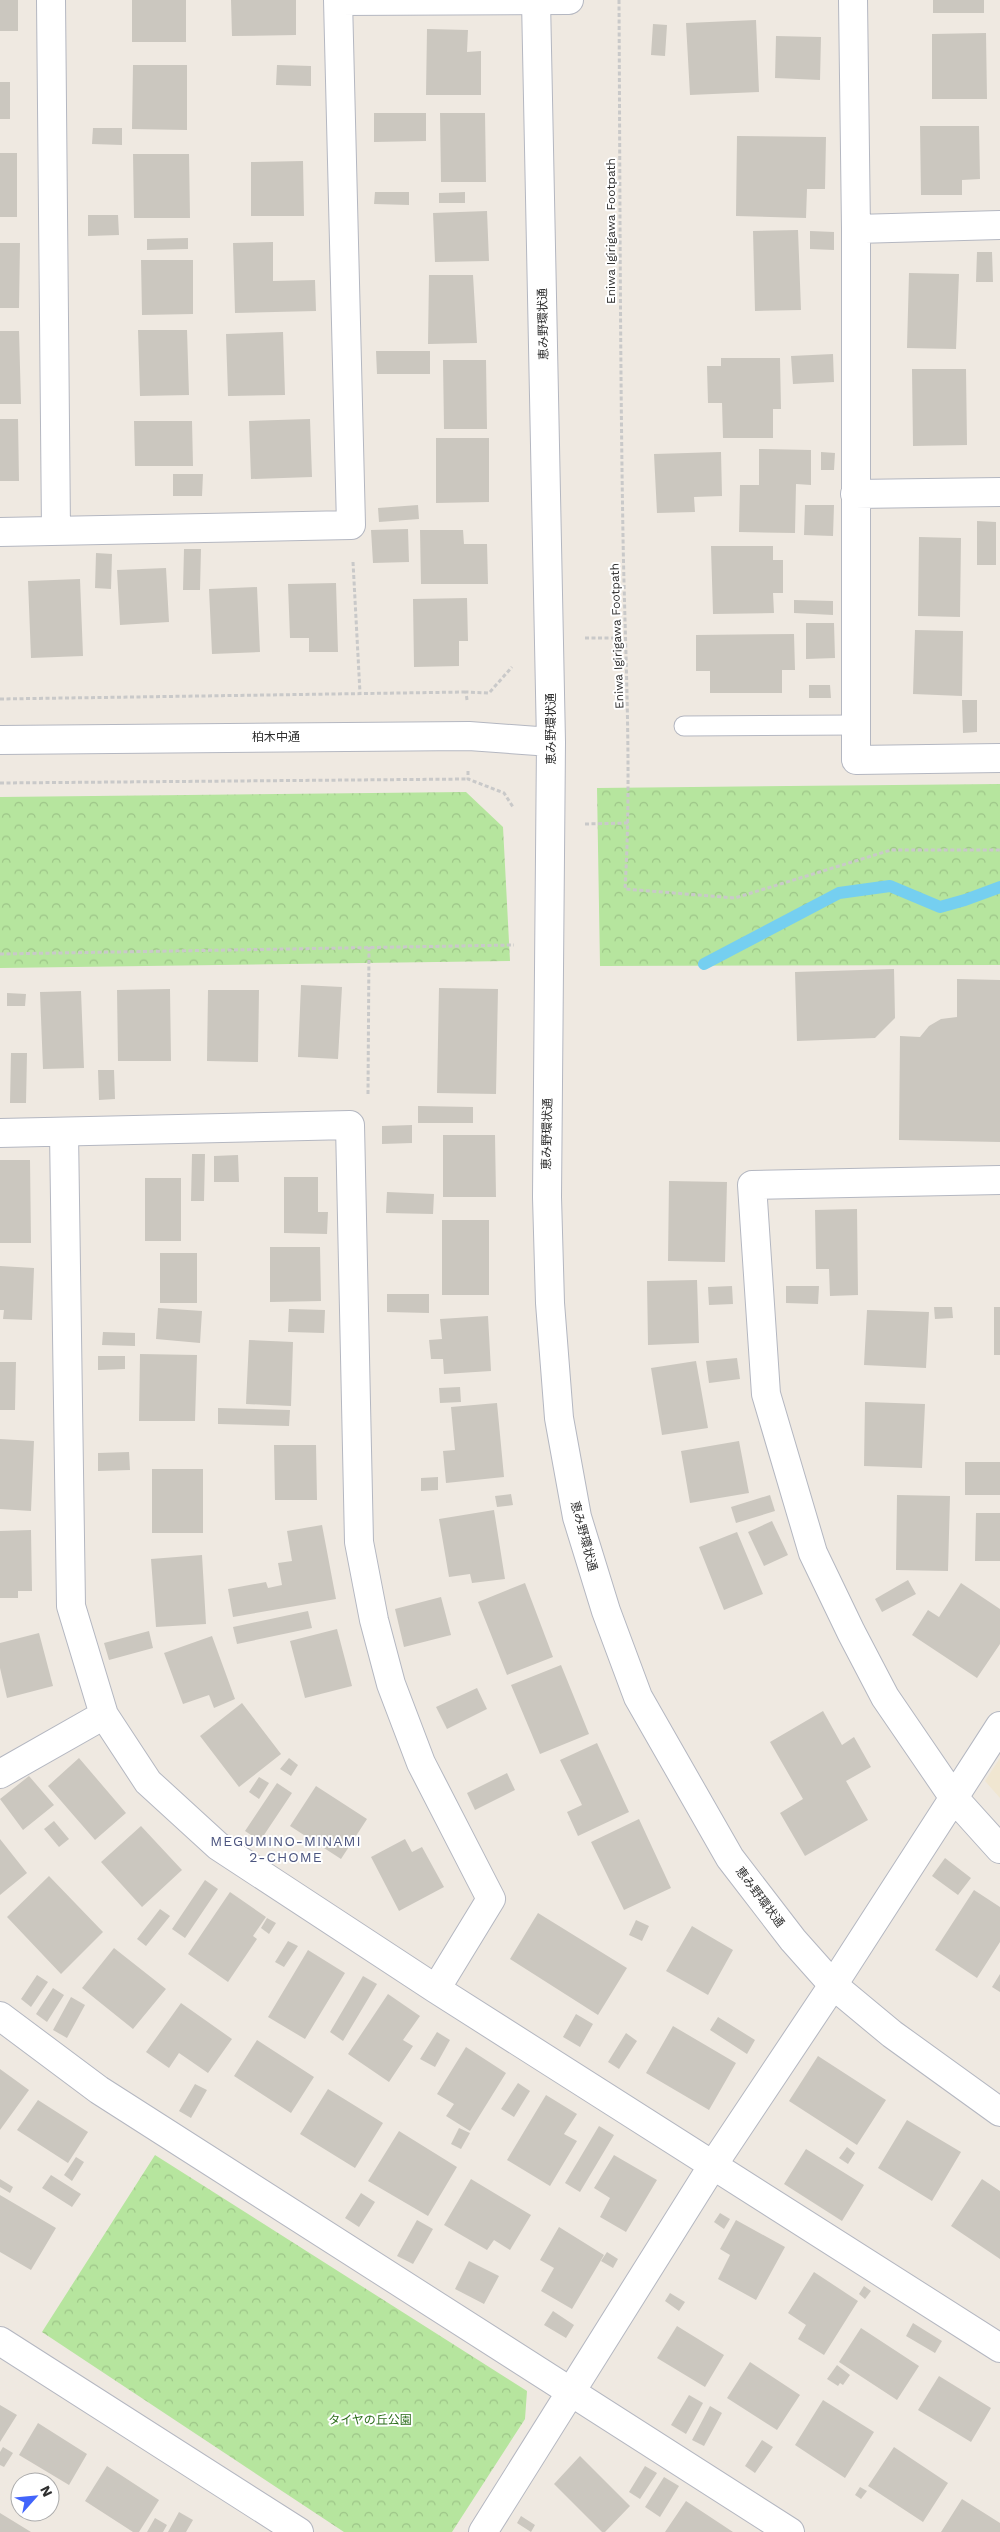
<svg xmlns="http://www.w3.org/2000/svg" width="1000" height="2532" viewBox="0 0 1000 2532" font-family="'Work Sans','Noto Sans JP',sans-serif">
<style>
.education{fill:#f0e6d1}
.park{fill:url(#park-crowns)}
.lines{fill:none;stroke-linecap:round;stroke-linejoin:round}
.stream{stroke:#75cff0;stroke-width:12}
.building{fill:#cbc7bf}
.service-casing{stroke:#b4b7c1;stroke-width:21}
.minor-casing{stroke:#b4b7c1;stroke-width:30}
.tertiary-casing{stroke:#b4b7c1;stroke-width:30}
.path{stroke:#c9c9c9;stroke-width:3;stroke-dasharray:4 2.5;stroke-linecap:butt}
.service{stroke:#fff;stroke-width:19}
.minor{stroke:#fff;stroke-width:28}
.tertiary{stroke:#fff;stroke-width:28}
.labels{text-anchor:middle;stroke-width:4;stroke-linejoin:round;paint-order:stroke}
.street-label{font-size:12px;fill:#2e2e2e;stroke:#fff}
.park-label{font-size:12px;fill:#2c6e1b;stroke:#fff}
.neighbourhood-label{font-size:14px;letter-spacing:1px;fill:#4d5680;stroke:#fff}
</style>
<defs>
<pattern id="park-crowns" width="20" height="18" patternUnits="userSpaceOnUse" patternTransform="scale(1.25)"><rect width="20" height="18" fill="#b6e59e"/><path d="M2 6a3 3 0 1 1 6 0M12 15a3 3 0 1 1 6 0" fill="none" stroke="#9dc588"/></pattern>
</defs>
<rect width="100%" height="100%" fill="#efe9e1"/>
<path class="education" d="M1000,1758V1798L985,1781Z"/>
<path class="park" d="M1000,784V965L600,966L597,788Z
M466,792L503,827L510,961L0,968V797Z
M155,2155L527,2391L525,2419L452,2532H344L42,2332Z"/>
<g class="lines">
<path class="stream" d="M704,964L839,893L890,886L940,907L965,900L1000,887"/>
</g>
<path class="building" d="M0,0H18V31H0Z
M132,0H186V42H132Z
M231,0H296V35L232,36Z
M933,0H984V13H933Z
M756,20L759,92L690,95L686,23Z
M653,24L667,25L665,56L651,55Z
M427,29L468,30L467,52L481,51V95H426Z
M986,33L987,99H932V34Z
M776,36L821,37L820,80L775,78Z
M133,65H187V130L132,129Z
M277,65L311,66V86L276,85Z
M0,82H10V119H0Z
M374,113H426V141L374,142Z
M440,113H485L486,182H441Z
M920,126H979L980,179L962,180V195H921Z
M93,128H122V145L92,144Z
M737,136L826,137L825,189H807L806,218L736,216Z
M0,153H17V217H0Z
M133,154H189L190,218H134Z
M303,161L304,216H251V162Z
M375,192H409V205L374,204Z
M465,192V203H439V193Z
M487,211L489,261L435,262L433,213Z
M88,215H118L119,235L88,236Z
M798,230L801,310L755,311L753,231Z
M810,231L834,232V250L810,249Z
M188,238V249L147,250V239Z
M273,242V281L315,280L316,311L235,313L233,243Z
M0,243H20L19,308H0Z
M977,252H992L993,282H976Z
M141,260H193V314L142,315Z
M909,273L959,274L956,349L907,348Z
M429,275H473L477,343L428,344Z
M138,330H187L189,395L140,396Z
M0,331H19L21,404H0Z
M283,332L285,395L228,396L226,334Z
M376,351H430V374H377Z
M833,354L834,382L793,384L791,356Z
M721,358H780L781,409H773V438H723L722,403H708L707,366H721Z
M443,360H486L487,429H444Z
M912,369H966L967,445L913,446Z
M0,419H18L19,481H0Z
M310,419L312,477L251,479L249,421Z
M134,421H192L193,466H135Z
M436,438H489V502L436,503Z
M759,449L811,450V485L796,484L795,533L739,532L740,485H759Z
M721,452L722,496L694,497L695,512L657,513L654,454Z
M821,452L835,453L834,470H821Z
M173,474H203L202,496H173Z
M418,505L419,519L379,522L378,508Z
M805,505H834L833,536L804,535Z
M977,521L996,522V565H977Z
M408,529L409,562L373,563L371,530Z
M420,530H463L464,544H487L488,584H421Z
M919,537L961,538L960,617L918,616Z
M711,546H773V560H783V593H773L774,613L713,614Z
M184,549H201L200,590H183Z
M96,553L112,554L111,589L95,588Z
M166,568L169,622L120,625L117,570Z
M80,579L83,656L31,658L28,581Z
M336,583L338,652H309V638H290L288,584Z
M257,587L260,652L212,654L209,589Z
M467,598L468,641H459V666L414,667L413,599Z
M794,600L833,601V615L794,613Z
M806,623H834L835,658L806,659Z
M915,630L963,631L962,696L913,694Z
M794,634L795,670H782V693H710V671H696V635Z
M809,685H830L831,698H809Z
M962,700H977V732L963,733Z
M894,969L895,1018L875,1038L797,1041L795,972Z
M957,979L1000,980V1142L899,1140L900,1036L920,1037L929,1026L941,1019L957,1017Z
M301,985L342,987L338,1059L298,1057Z
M439,988L498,989L496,1094L437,1093Z
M170,989L171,1061H118L117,990Z
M208,990H259L258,1062L207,1061Z
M81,991L84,1068L43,1069L40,992Z
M7,993L26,994L25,1006H7Z
M11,1053H27L26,1103H10Z
M98,1070H114L115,1099L99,1100Z
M418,1106L473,1107V1123H418Z
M412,1125V1143L382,1144V1126Z
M443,1135H495L496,1197H443Z
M192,1154H205L204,1201H191Z
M238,1155L239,1182H214V1156Z
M0,1160H30L31,1243H0Z
M284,1177H318V1212H328L327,1234L284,1233Z
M145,1178H181V1241H145Z
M669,1181L727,1182L725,1262L668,1261Z
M387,1192L434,1194L433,1214L386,1213Z
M857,1209L858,1295L830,1296L829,1269H816L815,1210Z
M442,1220H489V1295H442Z
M270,1247H320L321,1301L270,1302Z
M160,1253H197V1303H160Z
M0,1266L34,1268L32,1320L3,1319L4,1310H0Z
M697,1280L699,1343L648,1345L647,1281Z
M732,1286L733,1304L709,1305L708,1287Z
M786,1286H819L818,1304L786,1303Z
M387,1294H429V1313L387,1312Z
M934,1307H952L953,1318L935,1319Z
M994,1307H1000V1355H994Z
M158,1308L202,1311L200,1343L156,1339Z
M289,1309L325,1310L324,1333L288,1332Z
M867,1310L929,1312L926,1368L864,1365Z
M488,1316L491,1371L444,1374L443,1359H431L429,1340L442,1339L440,1319Z
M103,1332L135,1333V1346L102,1345Z
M249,1340L293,1342L291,1406L246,1404Z
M140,1354L197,1355L195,1421H139Z
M98,1356H125V1369L98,1370Z
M737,1358L740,1379L709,1383L706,1361Z
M696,1361L708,1428L662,1435L651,1368Z
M0,1362H16L15,1410H0Z
M460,1387L461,1402L440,1403L439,1388Z
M865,1402L925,1404L922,1468L864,1466Z
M497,1403L504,1477L446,1483L443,1451L455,1450L451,1407Z
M218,1408L290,1410L289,1426L218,1424Z
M0,1439L34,1441L31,1511L0,1509Z
M739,1441L749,1493L690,1503L681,1451Z
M274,1445H316L317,1500H275Z
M129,1452L130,1470L98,1471V1453Z
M965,1462H1000V1495H965Z
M152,1469H203V1533H152Z
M438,1477V1490L421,1491V1478Z
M511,1494L513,1505L497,1507L495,1496Z
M770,1495L775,1511L736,1523L731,1507Z
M897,1495L950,1496L948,1571L896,1570Z
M494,1510L505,1579L472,1583L470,1574L449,1577L439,1519Z
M976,1513H1000V1561H975Z
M772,1521L788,1555L764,1566L748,1532Z
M322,1525L336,1599L233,1617L228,1589L266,1582L268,1588L282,1585L278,1563L292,1561L287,1531Z
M31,1530L32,1591H18V1598H0V1531Z
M737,1532L763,1594L724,1610L699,1547Z
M202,1555L206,1624L156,1627L151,1559Z
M908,1580L916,1594L882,1612L875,1599Z
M525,1583L553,1657L507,1675L478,1602Z
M961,1583L1000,1609V1644L977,1678L912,1635L928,1610L939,1617Z
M441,1597L451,1635L404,1647L395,1609Z
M308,1611L312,1628L237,1644L233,1627Z
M337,1629L352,1686L305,1698L290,1641Z
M149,1631L153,1648L109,1660L104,1643Z
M39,1633L53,1686L7,1698L0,1668V1643Z
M212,1636L235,1699L214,1708L209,1695L183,1704L164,1653Z
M561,1665L589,1734L540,1754L511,1685Z
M477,1688L487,1709L447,1729L436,1707Z
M242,1703L281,1754L239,1787L200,1736Z
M823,1711L842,1745L854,1737L871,1767L846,1781L868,1820L805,1856L780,1813L803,1799L770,1742Z
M597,1743L629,1812L578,1836L567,1812L582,1805L560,1760Z
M79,1758L126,1813L95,1840L48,1786Z
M289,1758L298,1765L291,1776L280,1769Z
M507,1773L515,1790L475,1810L467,1793Z
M29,1776L54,1805L23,1830L0,1799Z
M259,1777L269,1783L259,1799L249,1792Z
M277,1783L292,1793L260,1841L245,1831Z
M316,1786L367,1819L341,1859L290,1826Z
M639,1819L671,1888L624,1910L591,1842Z
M54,1821L69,1839L59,1847L44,1829Z
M141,1826L182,1870L142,1907L101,1862Z
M0,1839L27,1873L0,1895Z
M405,1839L412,1852L422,1847L444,1887L399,1911L371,1857Z
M945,1858L971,1878L958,1895L932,1876Z
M49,1876L103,1932L61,1974L7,1917Z
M205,1880L218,1889L185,1938L172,1929Z
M974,1890L1000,1907V1942L977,1978L935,1950Z
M230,1892L266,1917L253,1936L257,1939L228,1982L188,1954Z
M160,1909L170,1916L146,1946L137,1939Z
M538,1913L627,1968L598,2015L510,1959Z
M267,1918L276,1923L269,1934L261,1928Z
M636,1920L649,1926L642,1941L629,1935Z
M692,1926L733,1950L708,1995L666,1971Z
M288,1941L298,1946L284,1967L275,1962Z
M114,1948L166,1989L133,2029L82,1988Z
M308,1950L345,1973L305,2039L268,2017Z
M1000,1974V1992L992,1987Z
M37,1975L48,1982L31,2007L21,1999Z
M363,1976L377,1984L343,2041L330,2032Z
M53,1988L64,1995L47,2022L36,2014Z
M388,1994L420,2016L403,2040L413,2046L389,2082L348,2054Z
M71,1997L85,2005L67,2038L53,2030Z
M181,2003L232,2039L208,2073L179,2053L169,2068L146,2052Z
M576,2014L593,2024L580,2047L563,2037Z
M718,2017L755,2040L747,2054L710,2030Z
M673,2026L736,2063L709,2110L646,2073Z
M437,2032L450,2040L435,2067L420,2059Z
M626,2033L637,2041L619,2069L608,2062Z
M257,2040L314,2077L291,2113L234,2076Z
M466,2047L506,2073L470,2131L446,2116L454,2104L437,2094Z
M818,2056L886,2100L857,2145L789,2101Z
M0,2069L29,2090L0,2130Z
M518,2083L530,2091L514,2117L501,2109Z
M195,2084L207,2090L191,2118L179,2111Z
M328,2089L383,2123L355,2168L300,2134Z
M546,2095L577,2114L564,2134L577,2141L550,2186L507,2160Z
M38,2100L88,2132L68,2163L17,2130Z
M907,2120L961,2152L932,2201L878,2168Z
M599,2126L614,2135L580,2192L565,2183Z
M459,2128L470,2133L461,2149L451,2144Z
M399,2131L457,2167L428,2216L368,2181Z
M847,2147L855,2153L848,2164L839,2158Z
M806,2149L864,2185L842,2221L784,2184Z
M614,2155L657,2180L626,2232L600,2217L610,2198L594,2188Z
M76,2157L84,2162L72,2181L64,2175Z
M51,2175L81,2194L72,2207L42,2188Z
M0,2179L13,2187L10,2193L0,2187Z
M471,2179L531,2215L510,2250L494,2240L487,2250L444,2225Z
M982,2179L1000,2191V2259L951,2226Z
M361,2193L375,2202L359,2227L345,2218Z
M0,2195L56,2228L31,2270L0,2252Z
M720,2213L730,2219L724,2229L714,2222Z
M417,2220L433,2229L413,2264L397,2256Z
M736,2220L785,2247L756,2300L718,2279L730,2255L720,2249Z
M559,2227L604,2255L572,2309L541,2291L554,2268L540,2260Z
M607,2252L618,2259L613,2268L601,2261Z
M469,2261L499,2276L484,2304L455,2289Z
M814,2272L858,2301L824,2355L798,2339L806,2325L788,2313Z
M864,2286L871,2291L865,2299L859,2294Z
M670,2293L685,2302L679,2311L665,2301Z
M553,2311L574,2325L566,2338L544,2325Z
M913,2323L942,2341L935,2353L906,2336Z
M677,2326L724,2355L705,2387L657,2358Z
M861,2328L919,2366L897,2400L839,2362Z
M750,2362L800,2395L777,2430L727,2398Z
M837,2365L850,2375L843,2385L840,2383L838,2386L827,2379Z
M939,2376L991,2408L971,2442L918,2410Z
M689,2395L703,2403L686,2434L671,2425Z
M823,2400L874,2432L845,2478L795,2445Z
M0,2405L17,2415L0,2442Z
M710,2406L722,2413L704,2446L692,2440Z
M38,2423L87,2454L69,2485L19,2455Z
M762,2440L773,2447L755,2473L745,2466Z
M3,2447L13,2453L4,2467L0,2465V2452Z
M894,2447L948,2483L923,2522L868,2486Z
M580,2456L630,2506L605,2532H602L554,2484Z
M107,2466L159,2500L139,2532H133L85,2501Z
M645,2466L657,2473L640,2499L629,2492Z
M664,2477L679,2486L660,2517L645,2507Z
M860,2487L867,2491L861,2499L855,2495Z
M962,2499L1000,2523V2532H941Z
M686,2501L733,2532H665Z
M179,2512L193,2520L186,2532H168Z
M0,2513L31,2532H0Z
M521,2516L535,2525L531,2532L517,2523Z
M155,2518L167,2525L163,2532H147Z"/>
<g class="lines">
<defs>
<path id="service" d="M684,726L856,725"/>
<path id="minor" d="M51,0L56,531
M853,0L856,229V760L1000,758
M338,1L569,0
M856,229L1000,225
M855,494L1000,492
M0,532L351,525L338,0
M64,1132L71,1606L104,1715L148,1782L218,1846L436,1989L1000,2348
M0,1133L350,1125L359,1542L374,1620L391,1684L421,1763L491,1899L436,1989
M1000,1180L752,1185L766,1394L813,1553L851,1632L885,1697L954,1798L1000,1849
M0,1774L104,1715
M0,2016L99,2090L790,2532
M0,2341L299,2532
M483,2532L713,2165L833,1985L1000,1726"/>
<path id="tertiary" d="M536,0L551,742L547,1197L550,1303L559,1418L577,1517L606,1611L638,1697L730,1858L793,1940L833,1985L892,2034L1000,2112
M0,740L469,736L551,742"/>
</defs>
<use href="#service" class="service-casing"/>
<use href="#minor" class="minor-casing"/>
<use href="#tertiary" class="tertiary-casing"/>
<path class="path" d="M619,0C620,179 620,357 623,536C625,654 632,771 625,889L735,898L891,850H1000
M353,562L360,693
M585,638H624
M0,699L466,692
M467,700L466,692L489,693L512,667
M468,771V779L504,793L513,807
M0,783L468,779
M585,824L629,823
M0,954L514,945
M368,1094L369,947"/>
<use href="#service" class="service"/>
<use href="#minor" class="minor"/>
<use href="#tertiary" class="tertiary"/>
</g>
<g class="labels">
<g class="street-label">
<text transform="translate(611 231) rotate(-90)" y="4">Eniwa Igirigawa Footpath</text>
<text transform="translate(543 324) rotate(-91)" y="4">恵み野環状通</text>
<text transform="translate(617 636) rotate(-92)" y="4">Eniwa Igirigawa Footpath</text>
<text transform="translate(551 729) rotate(-90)" y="4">恵み野環状通</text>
<text x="276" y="741">柏木中通</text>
<text transform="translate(547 1134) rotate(-89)" y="4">恵み野環状通</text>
<text transform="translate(584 1536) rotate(75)" y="4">恵み野環状通</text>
<text transform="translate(760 1897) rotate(53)" y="4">恵み野環状通</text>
</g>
<g class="park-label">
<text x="370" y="2424">タイヤの丘公園</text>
</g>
<g class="neighbourhood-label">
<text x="286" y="1846">MEGUMINO-MINAMI<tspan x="286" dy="16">2-CHOME</tspan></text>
</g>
</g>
<g transform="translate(35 2497) rotate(63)"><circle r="24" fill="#ffffff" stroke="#ababab"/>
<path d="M0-4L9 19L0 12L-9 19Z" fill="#4264fb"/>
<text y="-8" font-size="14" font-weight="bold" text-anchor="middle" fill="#2e2e2e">N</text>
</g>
</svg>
